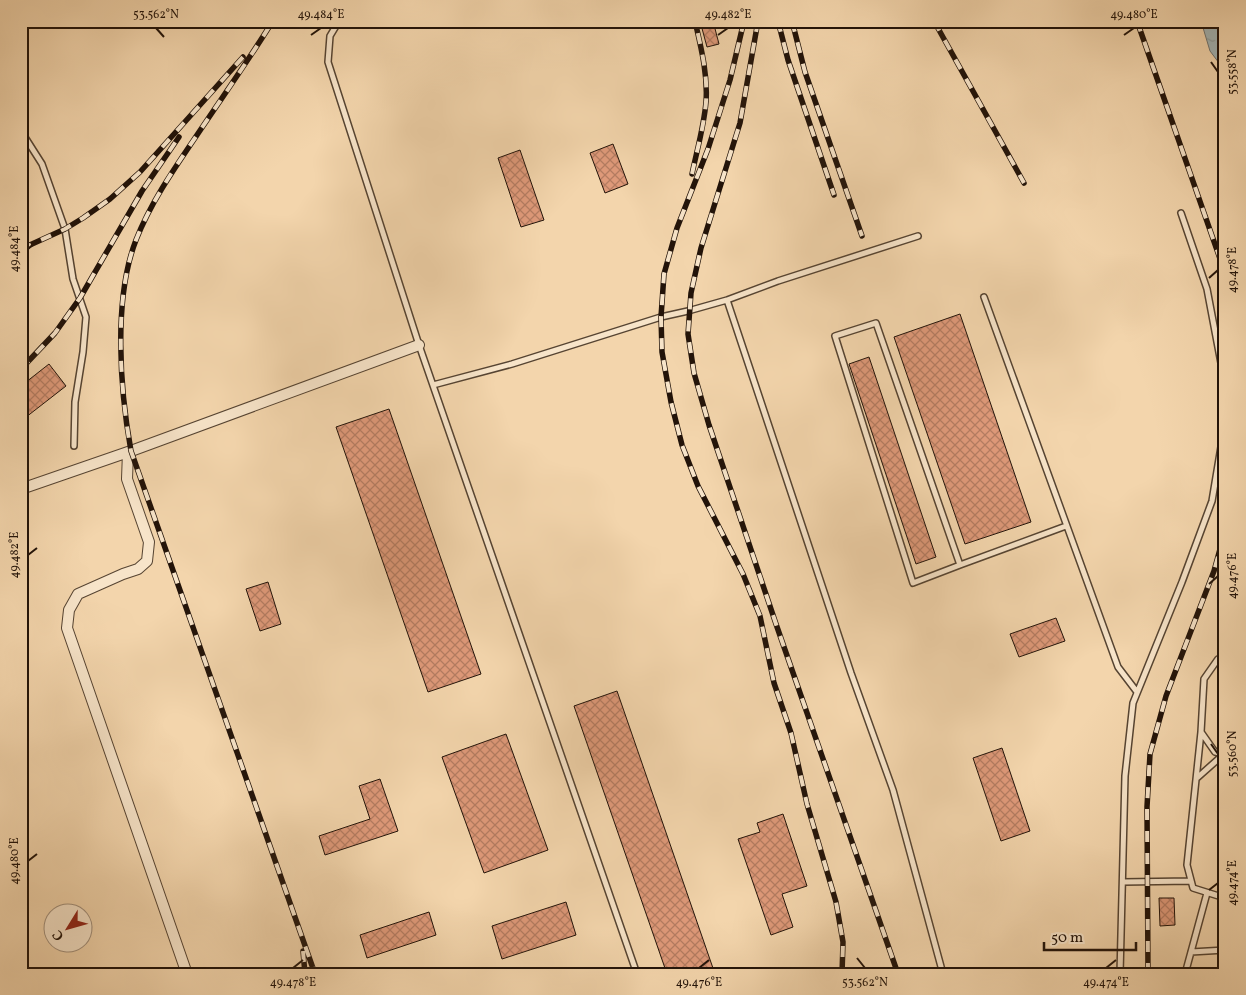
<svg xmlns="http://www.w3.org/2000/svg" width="1246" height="995" viewBox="0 0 1246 995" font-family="Vollkorn,serif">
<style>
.water{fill:url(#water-ripples);stroke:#6f7471}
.building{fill:url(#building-cross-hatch);stroke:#221309}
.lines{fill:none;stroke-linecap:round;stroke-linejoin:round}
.lane-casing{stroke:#564432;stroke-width:8}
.street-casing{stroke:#564432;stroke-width:12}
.lane{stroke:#f7e4c9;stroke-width:5}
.street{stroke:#f7e4c9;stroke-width:10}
.rail-casing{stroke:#221309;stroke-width:5.5}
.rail{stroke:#f7e4c9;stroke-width:4;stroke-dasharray:11;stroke-linecap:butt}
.ticks{fill:none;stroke:#221309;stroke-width:2}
.neatline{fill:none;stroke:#221309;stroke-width:2}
.ticks-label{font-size:12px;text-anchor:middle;fill:#221309}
</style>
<defs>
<pattern id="water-ripples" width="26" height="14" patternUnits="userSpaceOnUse" patternTransform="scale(1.25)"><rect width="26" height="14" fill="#a2b5b6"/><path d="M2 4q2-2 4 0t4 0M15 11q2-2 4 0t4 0" fill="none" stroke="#8b9b9b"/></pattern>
<pattern id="building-cross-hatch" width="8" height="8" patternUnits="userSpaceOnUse" patternTransform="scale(1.25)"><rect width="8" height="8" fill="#de9979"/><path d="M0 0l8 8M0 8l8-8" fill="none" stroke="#b47c61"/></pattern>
</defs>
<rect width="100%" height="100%" fill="#f3d5ac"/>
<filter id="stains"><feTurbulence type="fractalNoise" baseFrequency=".004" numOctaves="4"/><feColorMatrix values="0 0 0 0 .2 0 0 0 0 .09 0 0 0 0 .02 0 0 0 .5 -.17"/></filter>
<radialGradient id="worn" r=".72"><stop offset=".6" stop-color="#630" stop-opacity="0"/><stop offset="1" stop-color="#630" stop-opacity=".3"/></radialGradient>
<path class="water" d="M1201,21H1225V71L1210,51Z"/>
<path class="building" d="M700,21H713L719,44L707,47Z
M613,144L628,184L605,193L590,153Z
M520,150L544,220L521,227L498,158Z
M960,314L1031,522L965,544L894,337Z
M869,357L936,557L916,564L849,364Z
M49,364L66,386L21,421V386Z
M389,409L481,674L428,692L336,427Z
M268,582L281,624L260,631L246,589Z
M1056,618L1065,641L1019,657L1010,634Z
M617,691L715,974H667L574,706Z
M506,734L548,850L484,873L442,757Z
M1002,748L1030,831L1001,841L973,758Z
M380,779L398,831L325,855L319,836L370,819L359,786Z
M783,814L807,886L782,894L793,927L771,935L738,839L760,832L757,823Z
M1159,898H1174L1175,925L1160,926Z
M566,902L576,935L502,959L492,926Z
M429,912L436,935L367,958L360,935Z"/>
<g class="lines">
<defs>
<path id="lane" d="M339,21L330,36L328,62L419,345L637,974
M21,131L42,164L65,229L73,279L86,317L83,352L75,402L74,446
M1223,132L1225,131
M984,297L1118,667L1137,692
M727,300L851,673L893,790L943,974
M433,385L512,364L661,317L688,311L727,300L778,281L918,236
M960,565L913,583L835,336L876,323L960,565L1066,526
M1225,659H1218L1204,679L1201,732L1215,752L1225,754
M1201,732L1187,865L1193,888L1225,898
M1197,778L1224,754
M1123,882L1191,881
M1191,952L1225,950
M1120,974L1125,776L1133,703L1182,582L1212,501L1224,429L1221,363L1207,289L1181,213
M1185,974L1207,893"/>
<path id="street" d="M128,452L127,479L149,542L147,561L138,569L123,574L78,594L69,610L67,628L187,974
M21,489L131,451L419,345"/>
</defs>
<use href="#lane" class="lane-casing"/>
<use href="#street" class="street-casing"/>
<use href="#lane" class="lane"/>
<use href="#street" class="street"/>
<defs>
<path id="rail" d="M744,21L730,80L708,149L677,228L664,274L661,317L662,352L671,402L682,445L698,486L743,574L760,616L774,683L791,733L807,804L836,902L843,942L842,974
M758,21L740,123L701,248L691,293L688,334L694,373L709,425L776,624L898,974
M778,21L788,60L834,195
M792,21L805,72L862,236
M934,21L1024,183
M1137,21L1225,273
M269,27C246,64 221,99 197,135C174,169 151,202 136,240C113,299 120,390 131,451L315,974
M692,174C697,150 704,126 706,102C708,75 701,47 695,21
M21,249L65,229L83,218L110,199L140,172L243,57
M21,369L55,333L80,298L142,191L179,137
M303,951L305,974
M1148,974L1147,807L1150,754L1166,696L1214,571L1225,531"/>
</defs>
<use href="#rail" class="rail-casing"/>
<use href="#rail" class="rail"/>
</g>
<path class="ticks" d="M156,28L164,37M311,35L321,28M718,35L728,28M1124,35L1134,28M1211,62L1218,72M28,249L37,241M1209,278L1218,270M28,555L37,548M1209,584L1218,576M1211,744L1218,754M28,861L37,854M1209,890L1218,883M857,958L865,968M293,968L303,960M699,968L709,960M1106,968L1116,960"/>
<rect width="1246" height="995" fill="none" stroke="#f3d5ac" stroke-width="55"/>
<g transform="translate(68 928) rotate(233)"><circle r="24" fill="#f7e4c9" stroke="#a2907c"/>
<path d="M0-4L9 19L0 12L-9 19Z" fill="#8f2418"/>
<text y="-8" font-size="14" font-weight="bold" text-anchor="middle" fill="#221309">С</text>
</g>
<path d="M1044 942v8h92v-8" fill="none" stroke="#221309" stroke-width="2.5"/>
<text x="1051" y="942" font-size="15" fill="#221309" stroke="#f7e4c9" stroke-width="4" paint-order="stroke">50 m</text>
<rect x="28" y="28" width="1190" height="940" class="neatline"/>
<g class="ticks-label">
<text x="156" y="18">53.562°N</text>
<text x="321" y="18">49.484°E</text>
<text x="728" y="18">49.482°E</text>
<text x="1134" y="18">49.480°E</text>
<text transform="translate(1232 72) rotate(-90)" y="4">53.558°N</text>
<text transform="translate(14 249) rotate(-90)" y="4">49.484°E</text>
<text transform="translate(1232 270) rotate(-90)" y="4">49.478°E</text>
<text transform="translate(14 555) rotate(-90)" y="4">49.482°E</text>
<text transform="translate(1232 576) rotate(-90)" y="4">49.476°E</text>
<text transform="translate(1232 754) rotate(-90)" y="4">53.560°N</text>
<text transform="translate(14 861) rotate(-90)" y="4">49.480°E</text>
<text transform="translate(1232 883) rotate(-90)" y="4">49.474°E</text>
<text x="293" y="986">49.478°E</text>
<text x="699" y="986">49.476°E</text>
<text x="865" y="986">53.562°N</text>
<text x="1106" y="986">49.474°E</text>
</g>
<rect width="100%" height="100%" filter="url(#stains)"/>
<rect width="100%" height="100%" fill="url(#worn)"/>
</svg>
